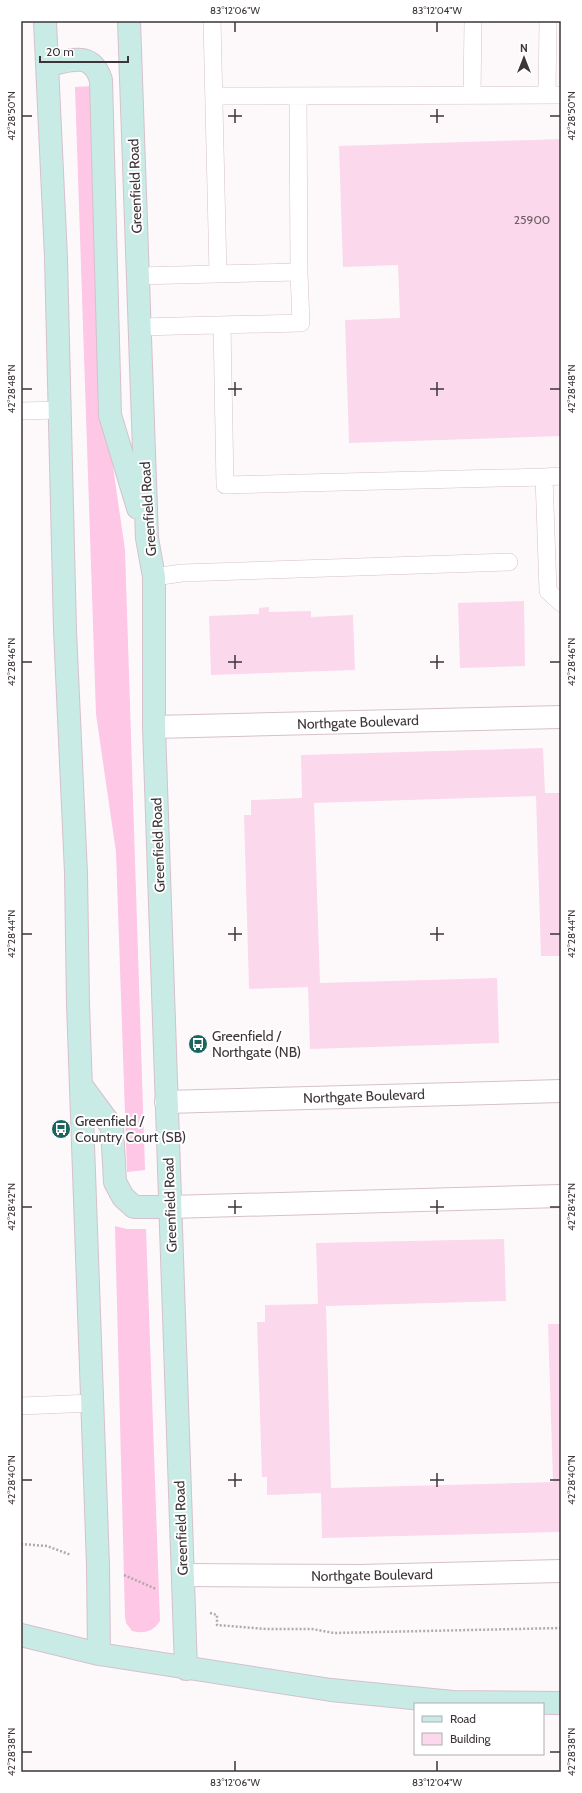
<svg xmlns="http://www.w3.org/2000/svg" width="582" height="1793" viewBox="0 0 582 1793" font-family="Cabin,sans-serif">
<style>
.grass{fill:#fdc7e5}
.building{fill:#fbd8eb}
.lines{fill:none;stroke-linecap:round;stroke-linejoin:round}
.lane-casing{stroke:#d5c1cb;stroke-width:18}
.street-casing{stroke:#d5c1cb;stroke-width:24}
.secondary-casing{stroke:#d5c1cb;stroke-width:24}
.path{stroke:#afaaac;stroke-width:2.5;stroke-dasharray:2 2;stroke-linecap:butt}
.lane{stroke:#fff;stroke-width:17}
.street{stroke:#fff;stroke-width:22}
.secondary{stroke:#c8ebe6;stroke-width:22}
.ticks{fill:none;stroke:#3d3539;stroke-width:1.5}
.labels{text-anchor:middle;stroke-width:4;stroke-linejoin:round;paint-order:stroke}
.number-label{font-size:12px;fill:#6c5e66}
.street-label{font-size:14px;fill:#3d3539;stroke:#fff}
.poi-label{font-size:14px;fill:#3d3539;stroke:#fff;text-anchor:start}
.neatline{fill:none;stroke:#3d3539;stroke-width:1.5}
.ticks-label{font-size:10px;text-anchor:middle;fill:#3d3539}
</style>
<rect width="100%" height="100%" fill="#fdf9fb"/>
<path class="grass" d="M93,86L105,411L125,550L145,1170L127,1172L116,852L96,714L75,87Z
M115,1226L127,1229H146L160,1621C153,1632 144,1634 132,1631L126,1623L125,1617Z"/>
<path class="building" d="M561,139V436L349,443L345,320L400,318L398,265L343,267L339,146Z
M524,601L525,666L460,668L458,603Z
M269,607V612L311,611V617L353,615L355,670L211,675L209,616L259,614V608Z
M543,748L545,793H561V956H541L536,796L314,803L320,983L497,978L499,1043L310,1049L308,987L249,989L244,815H251V800L302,798L301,755Z
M504,1239L506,1301L326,1306L331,1488L553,1482L548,1324H561V1532L322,1538L321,1493L267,1495V1477H262L257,1322H265V1305L318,1304L316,1243Z"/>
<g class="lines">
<defs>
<path id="lane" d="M212,21L218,273
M472,95L473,21
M547,95L548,21
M214,96L561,95
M298,96L299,272
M138,276L299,272L301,323L140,327
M222,325L225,485L544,477L548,591L561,603
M21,411L59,410
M544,477L561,476
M154,577L182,573L509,562
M21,1406L92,1403"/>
<path id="street" d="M154,727L561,717
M166,1102L561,1091
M170,1207L561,1196
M183,1575L360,1576L561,1571"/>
<path id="secondary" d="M45,21L56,258L65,630L76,873L78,1004L98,1565L99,1654
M129,21L147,538L154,577V727L186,1669
M47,65C72,61 91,50 101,80L110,415L138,508
M81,1085L112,1127L115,1182L123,1197L134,1207H170
M21,1635L99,1654L331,1690L453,1702L561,1703"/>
</defs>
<use href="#lane" class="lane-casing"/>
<use href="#street" class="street-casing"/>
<use href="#secondary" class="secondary-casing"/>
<path class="path" d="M21,1544L47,1546L71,1555
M124,1575L156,1589
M210,1613L217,1615V1625L266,1629H312L334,1633L561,1628"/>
<use href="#lane" class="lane"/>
<use href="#street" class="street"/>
<use href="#secondary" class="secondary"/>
</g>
<path class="ticks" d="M235,22V32M437,22V32M235,109V123M437,109V123M22,116H32M228,116H242M430,116H444M550,116H560M235,382V396M437,382V396M22,389H32M228,389H242M430,389H444M550,389H560M235,655V669M437,655V669M22,662H32M228,662H242M430,662H444M550,662H560M235,927V941M437,927V941M22,934H32M228,934H242M430,934H444M550,934H560M235,1200V1214M437,1200V1214M22,1207H32M228,1207H242M430,1207H444M550,1207H560M235,1473V1487M437,1473V1487M22,1480H32M228,1480H242M430,1480H444M550,1480H560M22,1752H32M550,1752H560M235,1761V1771M437,1761V1771"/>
<defs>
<symbol id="bus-disc" viewBox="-11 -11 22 22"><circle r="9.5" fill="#1b655c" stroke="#fff"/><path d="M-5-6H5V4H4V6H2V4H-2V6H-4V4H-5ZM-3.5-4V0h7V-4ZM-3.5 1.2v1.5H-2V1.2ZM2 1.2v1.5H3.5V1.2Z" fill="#fff"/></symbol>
</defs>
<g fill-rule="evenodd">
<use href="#bus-disc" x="187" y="1033" width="22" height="22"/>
<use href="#bus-disc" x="50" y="1118" width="22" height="22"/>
</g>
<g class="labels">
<g class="number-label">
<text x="532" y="224">25900</text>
</g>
<g class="street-label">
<text transform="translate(135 186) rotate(-92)" y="5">Greenfield Road</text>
<text transform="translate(148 509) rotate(-94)" y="5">Greenfield Road</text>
<text transform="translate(358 722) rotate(-2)" y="5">Northgate Boulevard</text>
<text transform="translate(158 845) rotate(-92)" y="5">Greenfield Road</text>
<text transform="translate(364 1096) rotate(-2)" y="5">Northgate Boulevard</text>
<text transform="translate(170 1205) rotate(-92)" y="5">Greenfield Road</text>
<text transform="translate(181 1528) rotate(-92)" y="5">Greenfield Road</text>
<text transform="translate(372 1575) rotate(-1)" y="5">Northgate Boulevard</text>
</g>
<g class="poi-label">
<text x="212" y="1041">Greenfield /<tspan x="212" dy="16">Northgate (NB)</tspan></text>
<text x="75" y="1126">Greenfield /<tspan x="75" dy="16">Country Court (SB)</tspan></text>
</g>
</g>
<rect width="582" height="1793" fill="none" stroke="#ffffff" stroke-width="44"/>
<rect x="414" y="1703" width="130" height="52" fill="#ffffff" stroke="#b1aeb0"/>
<rect x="422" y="1716" width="20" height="6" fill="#c8ebe6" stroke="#b1aeb0"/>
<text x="450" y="1723" font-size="12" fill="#3d3539">Road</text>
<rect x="422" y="1733" width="20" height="12" fill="#fbd8eb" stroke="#b1aeb0"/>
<text x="450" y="1743" font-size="12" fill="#3d3539">Building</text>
<g transform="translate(524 58)" stroke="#ffffff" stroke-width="3" paint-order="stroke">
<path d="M0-3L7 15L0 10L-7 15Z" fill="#3d3539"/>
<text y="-6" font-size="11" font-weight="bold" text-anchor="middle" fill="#3d3539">N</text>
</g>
<path d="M40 56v6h88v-6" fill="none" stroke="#3d3539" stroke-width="2"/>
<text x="46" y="56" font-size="12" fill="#3d3539" stroke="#ffffff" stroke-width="3" paint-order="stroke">20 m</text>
<rect x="22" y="22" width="538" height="1749" class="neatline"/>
<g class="ticks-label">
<text x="235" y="14">83°12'06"W</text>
<text x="437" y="14">83°12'04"W</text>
<text transform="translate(11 116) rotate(-90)" y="4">42°28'50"N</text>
<text transform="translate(571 116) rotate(-90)" y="4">42°28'50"N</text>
<text transform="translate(11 389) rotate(-90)" y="4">42°28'48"N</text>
<text transform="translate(571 389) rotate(-90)" y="4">42°28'48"N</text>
<text transform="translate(11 662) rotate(-90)" y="4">42°28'46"N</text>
<text transform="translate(571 662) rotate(-90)" y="4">42°28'46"N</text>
<text transform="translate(11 934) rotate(-90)" y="4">42°28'44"N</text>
<text transform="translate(571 934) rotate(-90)" y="4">42°28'44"N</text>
<text transform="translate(11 1207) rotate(-90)" y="4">42°28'42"N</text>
<text transform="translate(571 1207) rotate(-90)" y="4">42°28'42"N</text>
<text transform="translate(11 1480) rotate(-90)" y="4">42°28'40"N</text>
<text transform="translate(571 1480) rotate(-90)" y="4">42°28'40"N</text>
<text transform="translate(11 1752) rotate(-90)" y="4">42°28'38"N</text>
<text transform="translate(571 1752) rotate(-90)" y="4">42°28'38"N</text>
<text x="235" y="1786">83°12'06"W</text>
<text x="437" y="1786">83°12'04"W</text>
</g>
</svg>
